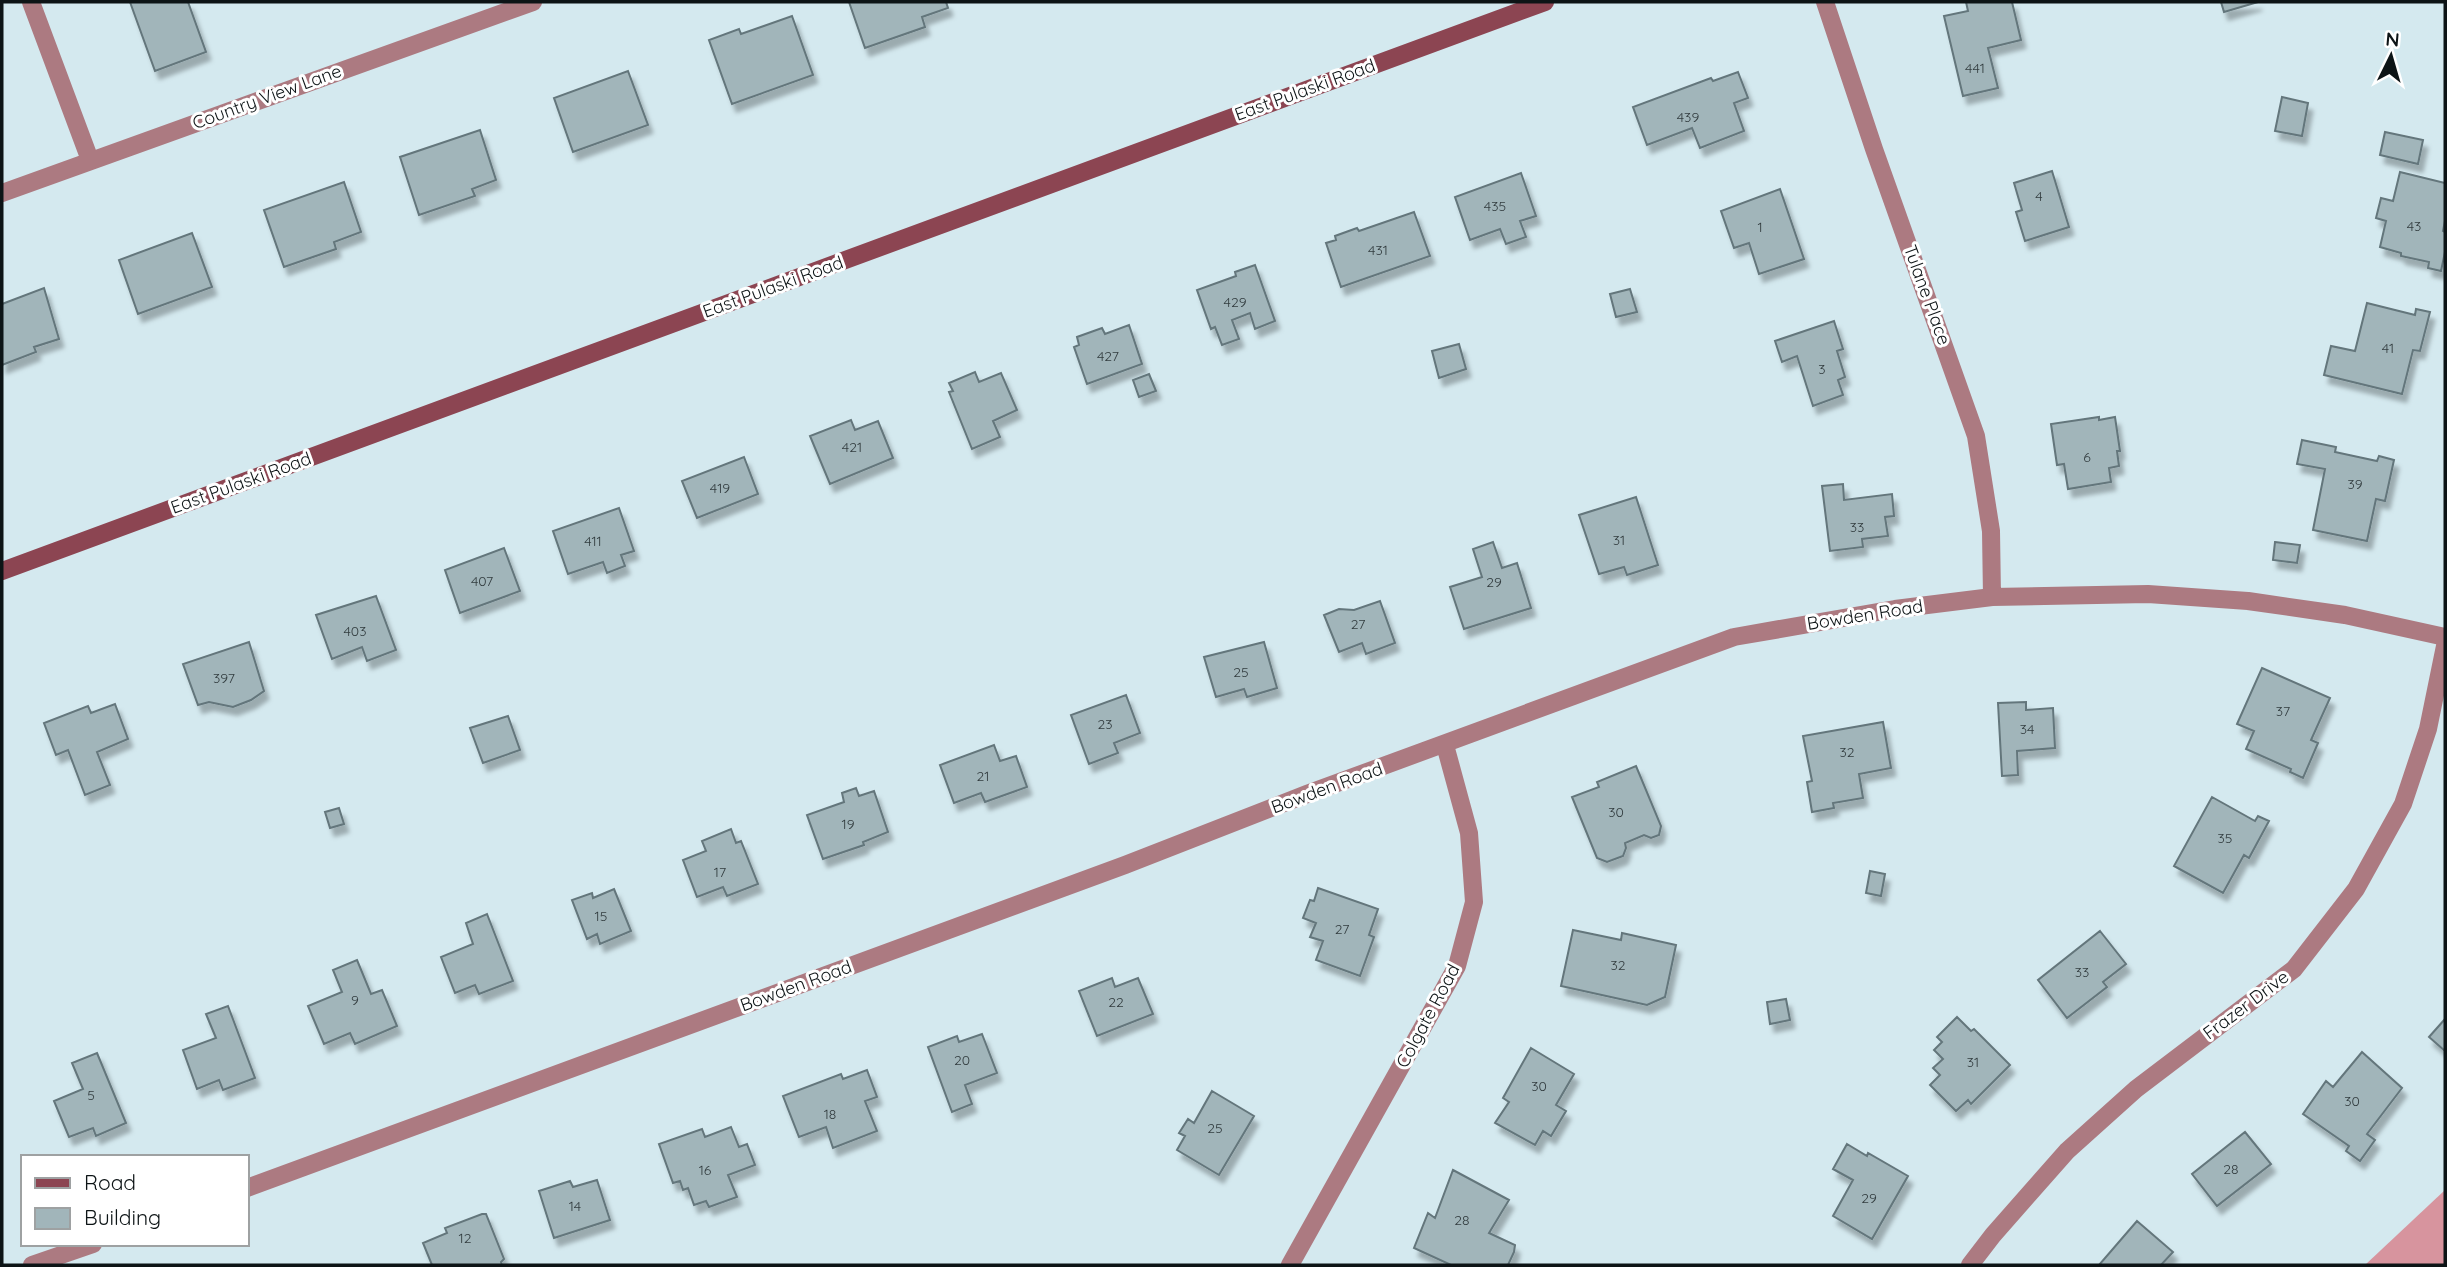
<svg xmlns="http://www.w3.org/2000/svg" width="2447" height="1267" viewBox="0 0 2447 1267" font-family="Quicksand,sans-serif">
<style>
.forest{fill:#d7949e}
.building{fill:#a1b5ba;stroke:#64767b;stroke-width:2;filter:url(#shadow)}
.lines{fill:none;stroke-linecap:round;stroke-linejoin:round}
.minor{stroke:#ac7a81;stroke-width:18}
.secondary{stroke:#8c4552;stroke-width:18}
.labels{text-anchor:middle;stroke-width:6;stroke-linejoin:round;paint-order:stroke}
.number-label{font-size:14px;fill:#323c3f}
.street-label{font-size:18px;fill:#0d1416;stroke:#fff}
</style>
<defs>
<filter id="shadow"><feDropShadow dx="4.5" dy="8" stdDeviation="2" flood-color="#0004"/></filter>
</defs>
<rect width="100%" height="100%" fill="#d4e9ef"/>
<path class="forest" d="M2445,1190V1265H2365Z"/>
<path class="building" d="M130,2H188L206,52L155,71Z
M849,2H946L948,8L922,17L925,27L865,48Z
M1966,2H2012L2021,40L1988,48L1998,88L1963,96L1944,16L1968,11Z
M2221,2H2258L2224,12Z
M792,16L813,75L732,104L709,40L739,29L741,34Z
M628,71L648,125L573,152L554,98Z
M1738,72L1748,98L1734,103L1744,131L1700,148L1692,128L1647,145L1633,107L1711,78L1713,81Z
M2282,97L2308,103L2302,136L2275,131Z
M480,130L496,180L472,189L475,196L419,215L400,157Z
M2385,132L2423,140L2418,164L2380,155Z
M2052,171L2069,227L2025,241L2016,212L2022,210L2014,183Z
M2400,172L2445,183V221L2443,231L2445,232V252L2441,271L2428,268L2429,262L2401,256V253L2380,247L2386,221L2376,218L2381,198L2393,201Z
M1521,173L1536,216L1520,221L1526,237L1506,244L1500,229L1470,240L1455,197Z
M344,182L361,232L334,242L336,249L284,267L264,210Z
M1780,189L1804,259L1759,274L1749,243L1734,248L1721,211Z
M1414,212L1430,256L1341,287L1326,243L1336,240L1335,236L1357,228L1359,231Z
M192,233L212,287L138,314L119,260Z
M1255,265L1275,321L1255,329L1250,313L1232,320L1239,339L1222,345L1215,327L1211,329L1197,290L1236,276L1235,272Z
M44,288L59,339L34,347L36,352L2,365V304Z
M1630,289L1637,312L1616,317L1610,294Z
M2367,303L2415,315L2416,309L2430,312L2420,351L2413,350L2402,394L2324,375L2331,346L2355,351Z
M1834,321L1843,349L1837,351L1845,377L1838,380L1843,395L1813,406L1797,356L1782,362L1775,341Z
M1129,325L1142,364L1087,384L1074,347L1079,345L1077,337L1102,328L1105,334Z
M1459,344L1466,369L1439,378L1432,351Z
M975,372L979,382L1001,373L1017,410L993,421L1000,437L972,449L949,392L953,391L949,383Z
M1149,374L1156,391L1139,397L1133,380Z
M2099,417V420L2115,417L2120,451H2117L2119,466L2109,468L2111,482L2068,489L2064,464L2057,465L2051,424Z
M851,420L855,430L878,421L893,458L830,484L810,436Z
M2302,440L2336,447L2335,452L2377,461L2379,456L2394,460L2385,501L2376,499L2367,541L2313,530L2325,469L2297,464Z
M744,457L758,494L697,518L682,481Z
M1843,484L1844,500L1892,494L1894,516L1885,517L1888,536L1862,539L1863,547L1830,551L1822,486Z
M1636,497L1658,565L1627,575L1624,567L1599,574L1579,515Z
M619,508L634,551L621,555L625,566L607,573L603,562L568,574L553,531Z
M1493,542L1502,568L1517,563L1531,608L1464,629L1450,587L1482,577L1473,549Z
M2275,542L2300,545L2297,563L2273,560Z
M504,548L520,591L460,613L445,570Z
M376,596L396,650L367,661L362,647L332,659L316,615Z
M1380,601L1395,643L1366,654L1362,643L1339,652L1324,615L1339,609L1354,610Z
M249,642L264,691L251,700L233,707L209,702L198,705L183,664Z
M1264,642L1277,688L1247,697L1244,689L1216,697L1204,657Z
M2262,668L2330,698L2311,740L2318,743L2303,778L2290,772L2291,769L2246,749L2254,731L2237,724Z
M1126,695L1140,733L1114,743L1118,753L1089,764L1071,715Z
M2026,702V710L2053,708L2055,748L2017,751L2018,775L2002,776L1998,703Z
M115,704L128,739L97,752L110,785L85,795L68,750L56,755L44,723L88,706L91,713Z
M508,716L520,750L483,763L470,728Z
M1883,722L1891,768L1859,774L1863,798L1833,803L1834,808L1812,812L1807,782L1812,781L1803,736Z
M994,745L1000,761L1016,756L1027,787L985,802L981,793L954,803L940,765Z
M1636,766L1661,826L1659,835L1651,838L1644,835L1625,843L1626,848L1623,856L1607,862L1597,858L1572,797L1599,787L1597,782Z
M856,788L859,796L874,791L888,832L863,842L864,845L823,859L807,815L844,802L842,793Z
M2212,797L2255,821L2258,816L2269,821L2249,858L2244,855L2223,893L2174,866Z
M339,808L344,824L330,828L325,812Z
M731,829L736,843L741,841L758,884L727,896L723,887L697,897L683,860L706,851L702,841Z
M1870,871L1885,874L1881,896L1866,893Z
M1318,888L1378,909L1369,935L1374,937L1360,976L1316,960L1323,941L1310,937L1316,923L1303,918L1310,900L1314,901Z
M614,889L631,931L600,944L597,934L587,939L572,900L592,893L593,898Z
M487,914L513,981L479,994L475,985L455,993L441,957L473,944L466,923Z
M1573,930L1621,940L1622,933L1676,945L1665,997L1647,1005L1561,986Z
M2100,931L2126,964L2103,982L2107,987L2067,1018L2038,980Z
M357,960L371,994L382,990L397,1026L355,1044L350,1033L324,1044L308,1006L342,992L333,970Z
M1112,978L1115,987L1138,978L1153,1014L1097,1036L1079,991Z
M1786,999L1790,1020L1770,1024L1767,1002Z
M228,1006L255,1078L223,1090L219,1080L197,1089L183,1050L216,1038L206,1014Z
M1957,1017L1971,1031L1974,1029L2010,1065L1971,1104L1968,1100L1956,1111L1930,1085L1940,1075L1933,1068L1943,1059L1934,1050L1942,1042L1937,1037Z
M2445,1019V1051L2429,1037Z
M982,1034L997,1073L965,1085L972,1104L952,1112L928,1047L957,1036L959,1042Z
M1531,1048L1574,1074L1556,1105L1566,1111L1551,1136L1543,1131L1535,1145L1495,1123L1509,1102L1503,1098Z
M2362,1052L2402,1088L2367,1134L2375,1140L2360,1161L2346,1151L2349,1146L2303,1114L2326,1081L2333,1087Z
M97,1053L126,1123L96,1136L93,1128L69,1137L54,1101L83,1089L72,1063Z
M867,1070L877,1097L865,1101L877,1131L833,1148L826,1127L799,1137L783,1096L841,1074L843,1079Z
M1212,1091L1254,1116L1219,1175L1177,1150L1185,1136L1179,1133L1188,1119L1194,1123Z
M731,1127L739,1147L747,1144L755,1165L728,1175L737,1197L709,1207L706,1201L694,1205L688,1188L683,1190L680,1181L673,1183L659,1144L702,1129L705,1137Z
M2245,1132L2271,1164L2217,1206L2192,1174Z
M1847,1144L1867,1156L1868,1153L1908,1176L1872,1239L1833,1216L1853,1180L1833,1169Z
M1453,1170L1509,1200L1489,1233L1515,1245L1514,1252L1508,1265H1451L1414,1248L1428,1213L1435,1218Z
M597,1180L610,1220L554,1238L539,1191L570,1181L573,1187Z
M482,1214H486L504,1259L501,1262L502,1265H432L423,1243L447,1233L445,1228Z
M2137,1221L2173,1252L2161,1265H2099Z"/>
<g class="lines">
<path class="minor" d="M31,2L90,160
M1825,2L1874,149L1976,436L1991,531L1992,597
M2,193L533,2
M247,1188L1125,865L1307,794L1734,637L1895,609L1992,597L2148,594L2248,601L2345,615L2445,637
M32,1265L93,1244
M1290,1265L1457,966L1474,902L1469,833L1445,745
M1970,1265L1993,1235L2067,1151L2136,1089L2294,969L2356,889L2403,804L2428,729L2445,646"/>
<path class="secondary" d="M2,571L1545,2"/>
</g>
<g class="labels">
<g class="number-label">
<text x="1975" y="73">441</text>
<text x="1688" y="122">439</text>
<text x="2039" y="201">4</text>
<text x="1495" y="211">435</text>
<text x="2414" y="231">43</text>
<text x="1760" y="232">1</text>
<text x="1378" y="255">431</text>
<text x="1235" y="307">429</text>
<text x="2388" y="353">41</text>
<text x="1108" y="361">427</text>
<text x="1822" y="374">3</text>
<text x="852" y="452">421</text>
<text x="2087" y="462">6</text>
<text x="2355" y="489">39</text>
<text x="720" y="493">419</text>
<text x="1857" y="532">33</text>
<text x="1619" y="545">31</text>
<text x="593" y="546">411</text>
<text x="482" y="586">407</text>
<text x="1494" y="587">29</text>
<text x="1358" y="629">27</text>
<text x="355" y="636">403</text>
<text x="1241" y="677">25</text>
<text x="224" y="683">397</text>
<text x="2283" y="716">37</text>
<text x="1105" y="729">23</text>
<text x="2027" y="734">34</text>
<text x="1847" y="757">32</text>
<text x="983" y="781">21</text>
<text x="1616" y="817">30</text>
<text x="848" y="829">19</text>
<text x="2225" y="843">35</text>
<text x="720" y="877">17</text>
<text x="601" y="921">15</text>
<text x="1342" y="934">27</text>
<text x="1618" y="970">32</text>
<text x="2082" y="977">33</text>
<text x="355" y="1005">9</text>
<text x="1116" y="1007">22</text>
<text x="962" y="1065">20</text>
<text x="1973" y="1067">31</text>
<text x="1539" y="1091">30</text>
<text x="91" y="1100">5</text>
<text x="2352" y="1106">30</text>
<text x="830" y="1119">18</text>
<text x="1215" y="1133">25</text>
<text x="2231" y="1174">28</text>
<text x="705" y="1175">16</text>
<text x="1869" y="1203">29</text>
<text x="575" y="1211">14</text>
<text x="1462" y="1225">28</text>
<text x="465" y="1243">12</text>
</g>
<g class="street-label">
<text transform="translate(1305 90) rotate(-20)" y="6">East Pulaski Road</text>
<text transform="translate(267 97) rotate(-20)" y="6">Country View Lane</text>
<text transform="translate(773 287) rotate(-20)" y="6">East Pulaski Road</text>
<text transform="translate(1927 295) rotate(70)" y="6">Tulane Place</text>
<text transform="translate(241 483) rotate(-20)" y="6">East Pulaski Road</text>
<text transform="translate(1865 615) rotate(-9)" y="6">Bowden Road</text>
<text transform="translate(1327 788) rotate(-20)" y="6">Bowden Road</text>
<text transform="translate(796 986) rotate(-20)" y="6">Bowden Road</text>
<text transform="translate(2246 1005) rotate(-37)" y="6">Frazer Drive</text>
<text transform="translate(1428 1016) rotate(-62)" y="6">Colgate Road</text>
</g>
</g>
<rect width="2447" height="1267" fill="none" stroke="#0d1416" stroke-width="7"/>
<rect x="21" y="1155" width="228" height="91" fill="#ffffff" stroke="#9ea1a2" stroke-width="2"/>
<rect x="35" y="1178" width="35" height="10" fill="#8c4552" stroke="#9ea1a2" stroke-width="2"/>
<text x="84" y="1190" font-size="21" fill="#0d1416">Road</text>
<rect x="35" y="1208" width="35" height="21" fill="#a1b5ba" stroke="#9ea1a2" stroke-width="2"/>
<text x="84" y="1225" font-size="21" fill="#0d1416">Building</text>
<g transform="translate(2391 56) rotate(5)" stroke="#ffffff" stroke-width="5" paint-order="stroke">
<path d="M0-5L12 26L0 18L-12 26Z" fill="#0d1416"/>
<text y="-10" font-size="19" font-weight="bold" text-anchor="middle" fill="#0d1416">N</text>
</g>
</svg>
